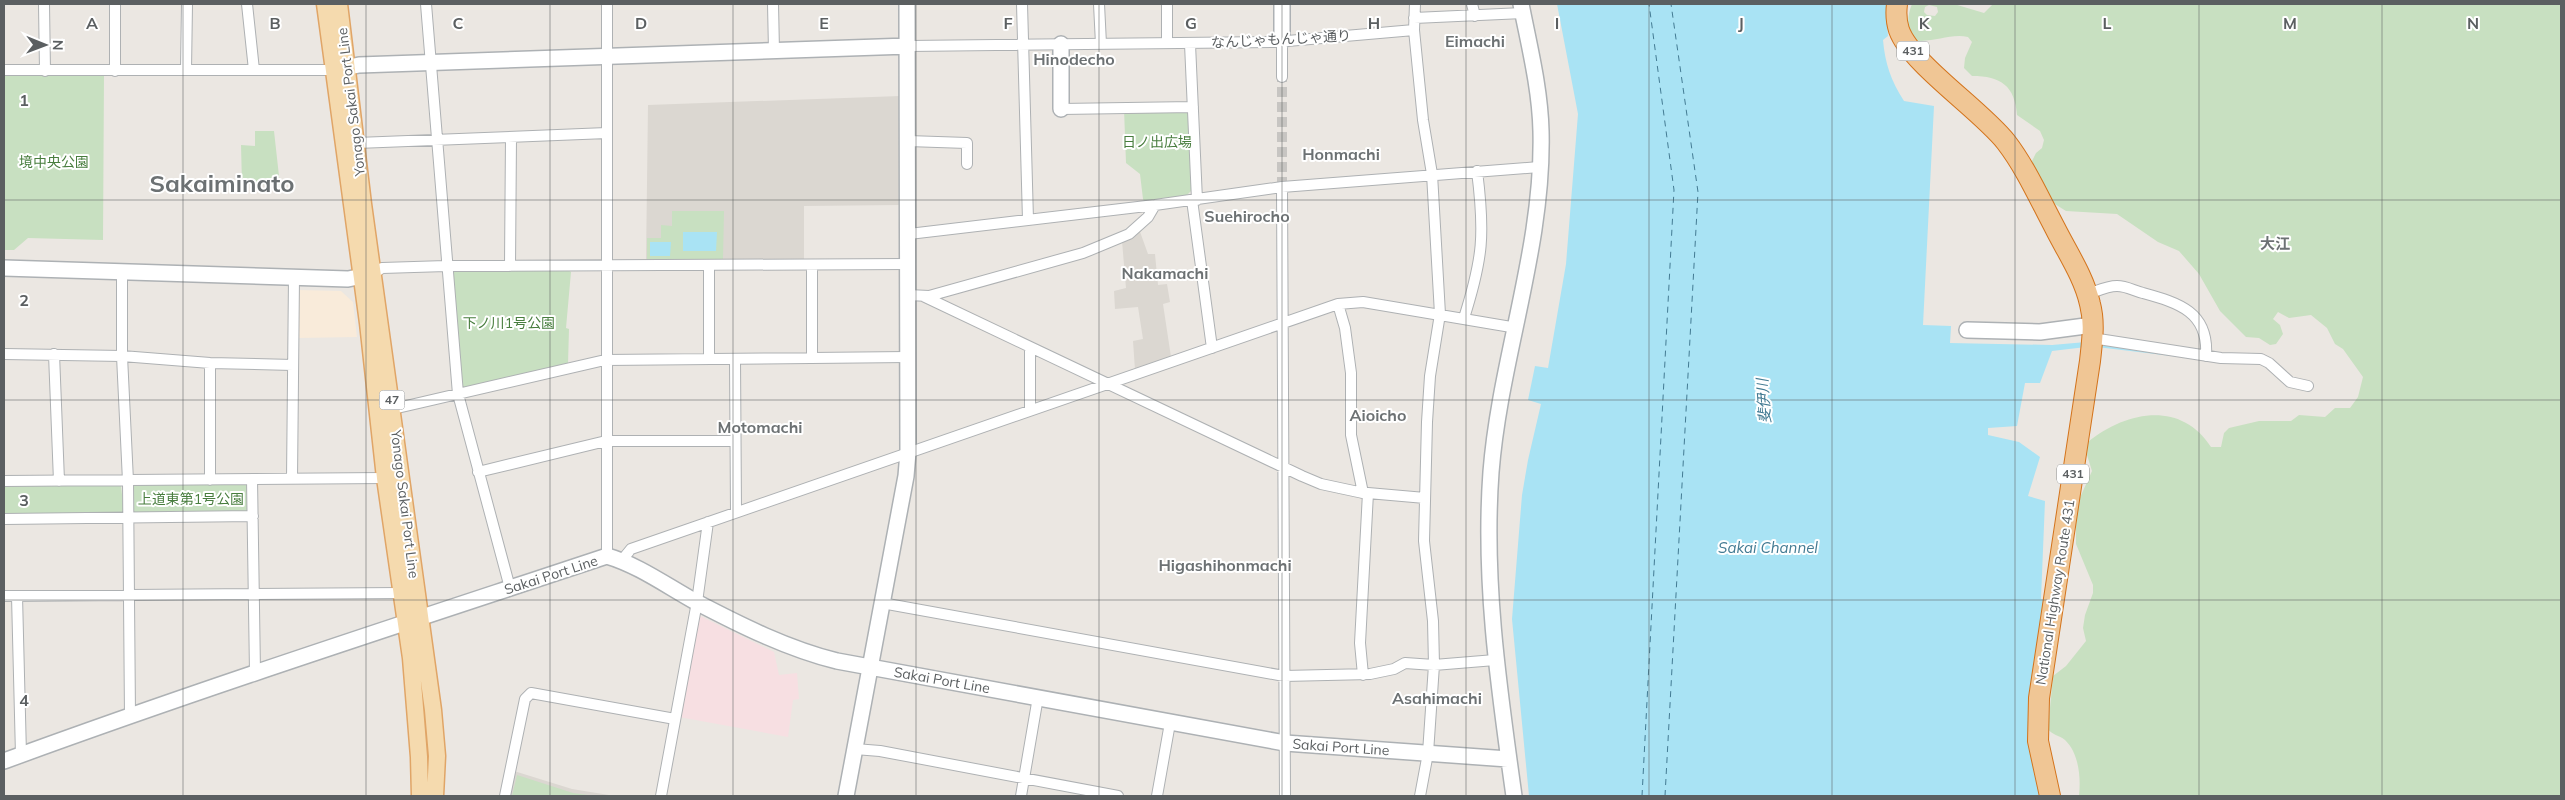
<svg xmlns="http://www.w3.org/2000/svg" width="2565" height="800" viewBox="0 0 2565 800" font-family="Mulish,'Noto Sans JP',sans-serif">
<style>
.commercial{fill:#f9ebda}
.education{fill:#dbd7d1}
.medical{fill:#f7dfe2}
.green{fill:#c8e0c1;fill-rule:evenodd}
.water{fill:#a9e3f4}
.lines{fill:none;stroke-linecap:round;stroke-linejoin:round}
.stream{stroke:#a9e3f4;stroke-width:2.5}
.ferry{stroke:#437b93;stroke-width:1;stroke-dasharray:6 5;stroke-linecap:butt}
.street-tunnel{stroke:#c7c5c2;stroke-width:10;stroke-dasharray:10 5;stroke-linecap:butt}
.street-casing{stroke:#aeb1b3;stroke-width:12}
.secondary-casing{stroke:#adb1b4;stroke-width:18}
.primary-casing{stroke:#e0a567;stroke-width:19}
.highway-casing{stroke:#d3731b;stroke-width:22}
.street{stroke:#fff;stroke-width:10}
.secondary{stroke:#fff;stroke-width:15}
.primary{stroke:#f5daae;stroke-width:16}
.highway{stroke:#f0c695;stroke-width:20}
.grid{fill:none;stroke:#5b5f61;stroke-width:1;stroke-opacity:0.55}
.labels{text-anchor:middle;stroke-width:4;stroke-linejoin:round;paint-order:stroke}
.shield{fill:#fff;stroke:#8c8f90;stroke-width:1}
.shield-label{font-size:12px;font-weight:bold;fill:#5b5f61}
.street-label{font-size:14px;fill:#5b5f61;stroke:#fff}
.park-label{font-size:14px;fill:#487d3e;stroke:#fff}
.neighbourhood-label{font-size:15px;font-weight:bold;fill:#6c7173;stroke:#fff}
.water-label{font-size:15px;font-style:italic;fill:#437b93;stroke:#fff}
.quarter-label{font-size:16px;font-weight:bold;fill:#6c7173;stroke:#fff}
.town-label{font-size:24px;font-weight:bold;fill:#6c7173;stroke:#fff}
.grid-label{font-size:16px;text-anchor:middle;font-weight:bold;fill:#5b5f61;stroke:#fff;stroke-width:4;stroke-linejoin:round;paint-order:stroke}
</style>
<rect width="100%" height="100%" fill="#ebe7e2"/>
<path class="commercial" d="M297,290L341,291L353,302L357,337L297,338Z"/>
<path class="education" d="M900,96L899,205L804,206V261L646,262L648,105Z
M1139,229L1148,254H1155L1158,285L1167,284L1170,302L1163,304L1171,357L1135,370L1133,341L1143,339L1138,307L1115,309L1114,291L1126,288L1122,241Z
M514,771L572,789L615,796H510Z"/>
<path class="medical" d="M698,615L774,652L779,675L797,673L799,699L793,700L788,737L679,717Z"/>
<path class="green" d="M1912,4H1954L1984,13L1993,4H2561V796H2079C2081,778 2079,753 2065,740C2059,735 2052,735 2048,729L2053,676L2066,666L2086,641L2083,628L2085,615L2093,593V585L2076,544V526L2078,502L2092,471L2087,455L2088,442C2126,411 2181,400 2211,447H2221L2224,433L2229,428L2259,421H2291L2299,415L2325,417L2335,408H2350L2358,397L2363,377L2343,349L2335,344L2327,328L2311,315L2289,318L2278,312L2273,319L2280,325L2283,334L2276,344L2270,345L2259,338L2246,337L2220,311L2199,274L2179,251L2158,242L2117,214L2066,211L2050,201L2033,170L2032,161L2036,153L2042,148L2044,140L2040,131L2017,115C2015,86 2001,76 1972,76L1964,68L1965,58L1972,42L1968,37C1949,33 1932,44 1912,40C1907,27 1907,16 1912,4ZM1929,5L1937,7L1938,12L1935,16L1927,15L1924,12L1925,7Z
M4,74L104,75L103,240L28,238L14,250H4Z
M1124,109L1188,112L1193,189L1185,197L1146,204L1143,199L1140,174L1126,163Z
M255,131H274L280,185L242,184L241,145L255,146Z
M672,211H724L723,259H655V262H647V238H661V225L672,226Z
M454,270H568L571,272L566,328L569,329L568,364L462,388L451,274Z
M135,484H247L249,487V512L135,515L132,512V487Z
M4,485L121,486L124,512L120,515L4,516Z
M517,775L573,793L595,796H512Z"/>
<path class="water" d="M1557,4H1886L1888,36L1883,40C1885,63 1891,81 1904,101L1934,106L1923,325L1951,326L1950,343L2052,345L2086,342V347L2052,351L2040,383H2025L2017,426L1988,428V435L2019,442L2040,457L2028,496L2045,501L2041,599L2048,601L2043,796H1529L1512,619L1522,495L1528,460L1541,404L1528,400L1535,366L1548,368L1566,264L1578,114Z
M683,232H717L716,251H683Z
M650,242H671L670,256H650Z
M2098,344L2264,364L2267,367L2257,363L2205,360L2097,347Z"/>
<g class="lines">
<path class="stream" d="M425,721V732"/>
<path class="ferry" d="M1642,796L1674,190L1649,4
M1665,796L1698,192L1671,4"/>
<path class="street-tunnel" d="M1282,187V77"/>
<defs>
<path id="street" d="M44,4L45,71
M115,4V71
M247,4L254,70
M426,4L458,394L510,588
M607,4V556
M773,4L774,51
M1022,4L1028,220
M1099,4L1101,44
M1167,4V43
M1415,4L1414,30L1423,120L1432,174L1440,314L1430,376L1427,422L1424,541L1433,621L1434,665L1428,753L1420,796
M1472,4L1475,16
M1414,18L1523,13
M1190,44L1197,200
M908,46L1276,42L1414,30
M4,70H334
M186,70L187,4
M1282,77V41
M1061,109L1193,107
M908,141L967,143V164
M357,143L607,133
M1282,187L1285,796
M1192,200L1212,348
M909,234L1155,205L1282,187L1539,167
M812,265V358
M510,266L511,137
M122,272V356L128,481L130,716
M373,274L382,268L446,266L908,264
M2088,294C2097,291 2107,286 2117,286C2127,286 2134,291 2143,293C2179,303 2209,312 2206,356
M908,295L929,296L1083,253L1129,234L1148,217L1155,205
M923,296L1302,476L1321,484L1363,493
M1338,304L1345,328L1351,373V435L1363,493H1368
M1464,318C1483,258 1485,234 1477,171
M2092,338L2221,358L2261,359L2269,363L2290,382L2308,386
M4,354L122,356L210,363L293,365
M54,354L59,481
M709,359V265
M735,359L736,511
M393,409L605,360L908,357
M1030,410V348
M478,472L606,441H734
M252,479L255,672
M292,479L294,277
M210,480V363
M4,481L385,478
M4,519L253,516
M622,560L631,549L1338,304L1363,302L1517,328
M4,596L402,593
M17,596L21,755
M882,603L1284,676L1370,674L1394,669L1405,663L1434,665L1495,660
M1363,675L1360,643L1368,493L1425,498
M855,749L880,751L1118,796
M505,796L525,699L531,693L675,719
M661,796L697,602L708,522
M1021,796L1038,697
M1157,796L1170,723"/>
<path id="secondary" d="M1282,41V4
M1061,44V109
M335,70L359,65L908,46
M4,268L348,279L373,274
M1967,330L2040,332L2093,325
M4,761C203,688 405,623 607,556C638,565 667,586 696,602C740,625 788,649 837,661L1285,743L1508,759
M846,796L906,476L908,452L907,4
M1514,796C1499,689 1483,581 1491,472C1500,358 1544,247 1541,131C1540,88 1529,45 1521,4"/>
<path id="primary" d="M325,4L368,323L385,478L411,658L419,757L420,796
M339,4L363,204L433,710L437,756L435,796"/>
<path id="highway" d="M1897,4C1896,12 1896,21 1899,30C1911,64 1981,110 2006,142C2026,168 2040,200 2055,228C2067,252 2084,277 2090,304C2095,323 2092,342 2090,361L2039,698L2038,741L2050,796"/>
</defs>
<use href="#street" class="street-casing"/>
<use href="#secondary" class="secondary-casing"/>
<use href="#primary" class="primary-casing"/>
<use href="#highway" class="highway-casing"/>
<use href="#street" class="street"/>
<use href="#secondary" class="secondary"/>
<use href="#primary" class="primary"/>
<use href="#highway" class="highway"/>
</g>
<path class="grid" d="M183,4V796M366,4V796M550,4V796M733,4V796M916,4V796M1099,4V796M1282,4V796M1466,4V796M1649,4V796M1832,4V796M2015,4V796M2199,4V796M2382,4V796M4,200H2561M4,400H2561M4,600H2561"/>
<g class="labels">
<g class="shield">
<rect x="1897" y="41.5" width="32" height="19" rx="4"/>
<rect x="379.5" y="390.5" width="25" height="19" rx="4"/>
<rect x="2057" y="464.5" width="32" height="19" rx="4"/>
</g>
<g class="shield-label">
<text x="1913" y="55">431</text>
<text x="392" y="404">47</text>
<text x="2073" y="478">431</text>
</g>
<g class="street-label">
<text transform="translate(1281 39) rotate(-3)" y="5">なんじゃもんじゃ通り</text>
<text transform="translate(351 102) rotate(-97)" y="5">Yonago Sakai Port Line</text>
<text transform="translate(405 504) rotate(83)" y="5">Yonago Sakai Port Line</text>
<text transform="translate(551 575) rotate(-18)" y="5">Sakai Port Line</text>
<text transform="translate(2055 592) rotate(-81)" y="5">National Highway Route 431</text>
<text transform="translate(942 680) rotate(10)" y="5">Sakai Port Line</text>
<text transform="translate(1341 747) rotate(4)" y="5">Sakai Port Line</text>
</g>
<g class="park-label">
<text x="1157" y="147">日ノ出広場</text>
<text x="54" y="167">境中央公園</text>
<text x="509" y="328">下ノ川1号公園</text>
<text x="191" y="504">上道東第1号公園</text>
</g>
<g class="neighbourhood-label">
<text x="2275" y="249">大江</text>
</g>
<g class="water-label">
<text transform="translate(1764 401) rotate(-94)" y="5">斐伊川</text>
<text x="1768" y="553">Sakai Channel</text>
</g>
<g class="quarter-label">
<text x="1475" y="47">Eimachi</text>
<text x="1074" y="65">Hinodecho</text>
<text x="1341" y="160">Honmachi</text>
<text x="1247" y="222">Suehirocho</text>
<text x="1165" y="279">Nakamachi</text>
<text x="1378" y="421">Aioicho</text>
<text x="760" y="433">Motomachi</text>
<text x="1225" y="571">Higashihonmachi</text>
<text x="1437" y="704">Asahimachi</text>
</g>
<g class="town-label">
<text x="222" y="192">Sakaiminato</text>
</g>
</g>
<g class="grid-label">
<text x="92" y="29">A</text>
<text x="275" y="29">B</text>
<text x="458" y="29">C</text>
<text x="641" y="29">D</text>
<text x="824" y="29">E</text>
<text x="1008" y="29">F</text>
<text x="1191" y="29">G</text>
<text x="1374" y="29">H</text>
<text x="1557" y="29">I</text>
<text x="1741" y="29">J</text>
<text x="1924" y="29">K</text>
<text x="2107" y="29">L</text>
<text x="2290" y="29">M</text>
<text x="2473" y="29">N</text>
<text x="24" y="106">1</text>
<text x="24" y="306">2</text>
<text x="24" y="506">3</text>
<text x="24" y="706">4</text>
</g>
<rect width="2565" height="800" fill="none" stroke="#5b5f61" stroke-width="10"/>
<g transform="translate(45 45) rotate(91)" stroke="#ffffff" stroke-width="4" paint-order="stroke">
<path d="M0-4L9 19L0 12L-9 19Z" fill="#5b5f61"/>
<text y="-8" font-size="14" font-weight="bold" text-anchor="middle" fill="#5b5f61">N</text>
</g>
</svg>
